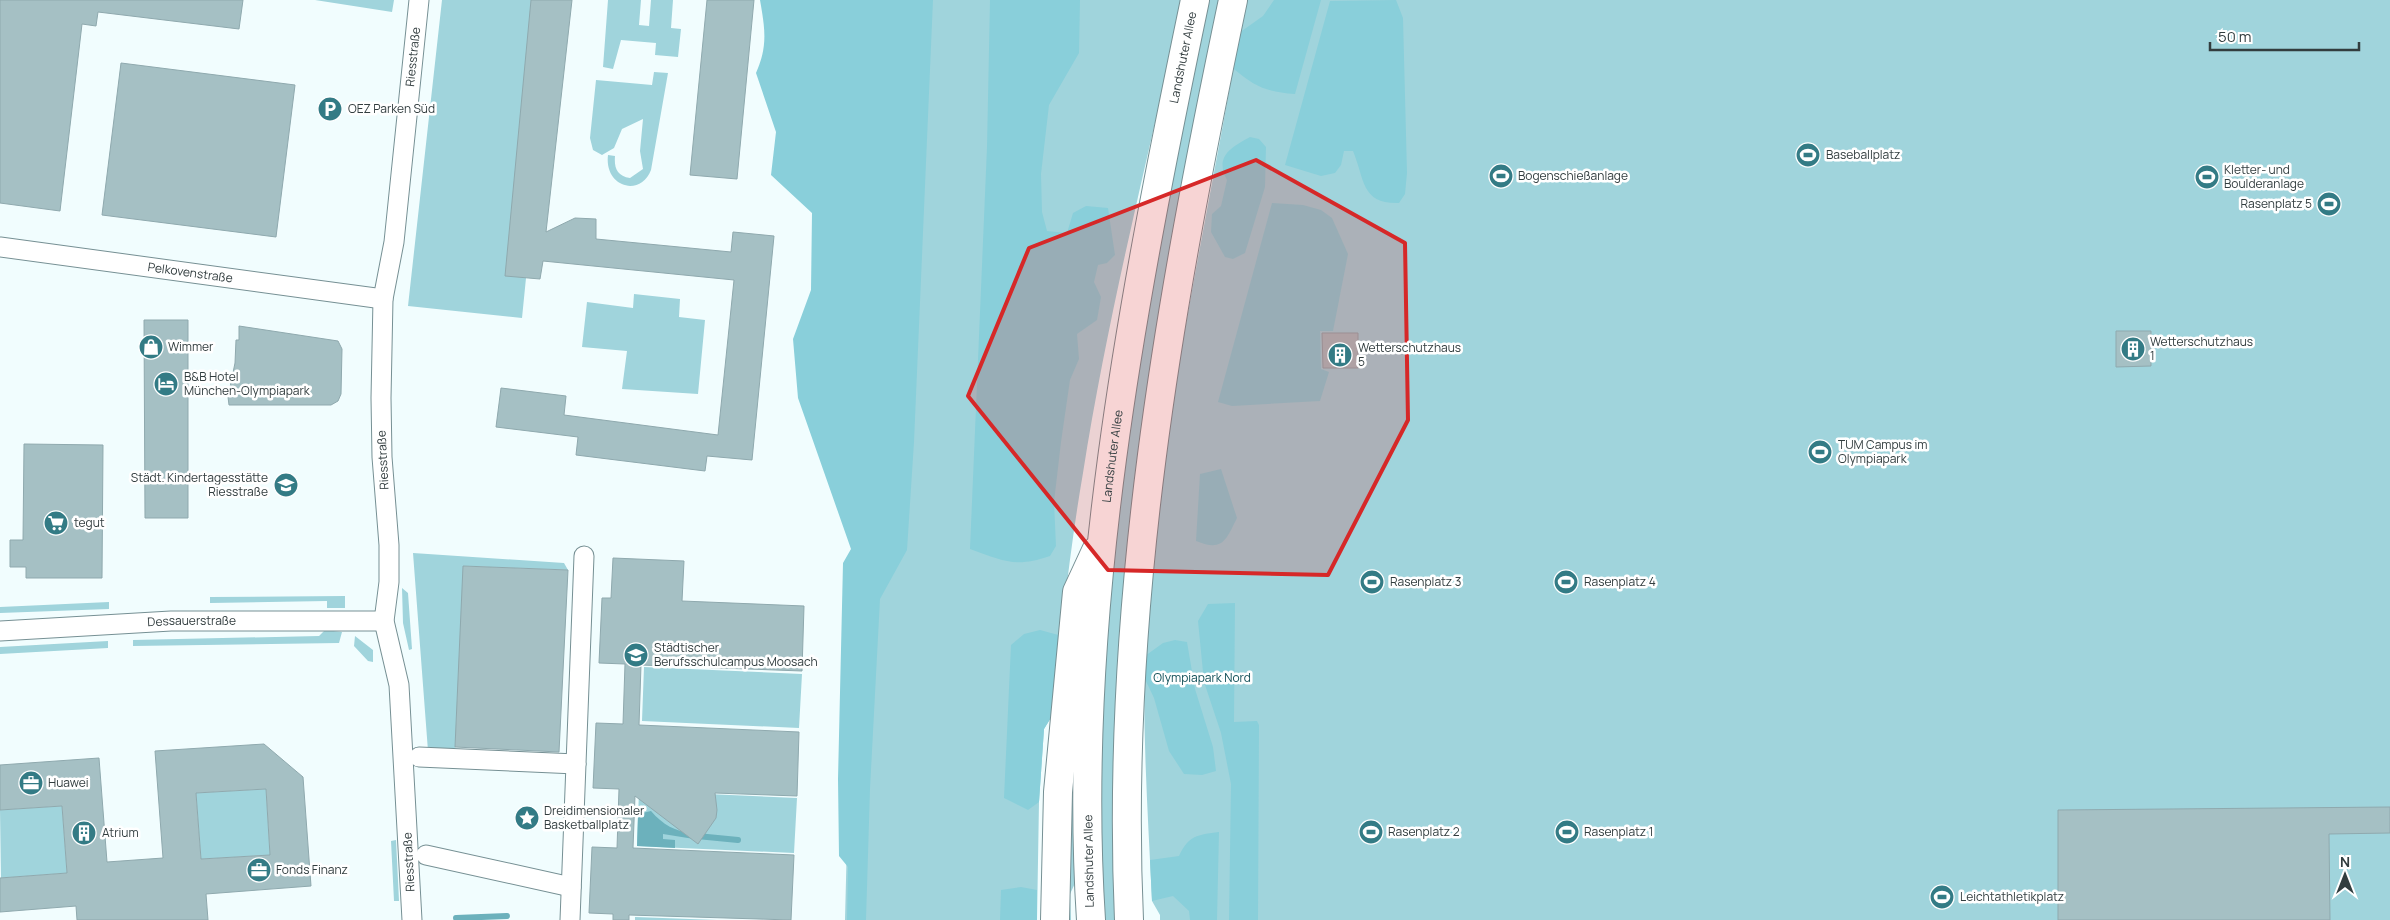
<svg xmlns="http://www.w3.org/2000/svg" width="2390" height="920" viewBox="0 0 2390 920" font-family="Manrope,sans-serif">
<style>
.green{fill:#a0d4dc}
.forest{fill:#89cfda}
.water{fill:#6cb1bc}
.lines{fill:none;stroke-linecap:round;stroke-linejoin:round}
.stream{stroke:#6cb1bc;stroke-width:6}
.building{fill:#a5c0c4;stroke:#8fa9ae;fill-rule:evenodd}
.street-casing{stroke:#769094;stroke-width:21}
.highway-casing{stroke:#769094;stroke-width:30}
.street{stroke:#fff;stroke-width:19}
.highway{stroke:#fff;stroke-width:28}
.marked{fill:#d62828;fill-opacity:0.2;stroke:#d62828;stroke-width:4;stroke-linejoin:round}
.labels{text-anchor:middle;stroke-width:5;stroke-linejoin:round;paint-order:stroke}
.street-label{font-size:12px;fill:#323d3f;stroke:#fff}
.poi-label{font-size:12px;fill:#323d3f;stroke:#fff;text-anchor:start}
.park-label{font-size:12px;fill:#125058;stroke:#fff}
</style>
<rect width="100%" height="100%" fill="#f1fdfe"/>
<path class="green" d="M315,0H394L392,12Z
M442,0H531L526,278L522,318L408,306Z
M608,0H641L639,25L649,26L651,0H673L671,28L681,29L678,57L655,55L656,43L621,40L613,69L603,67Z
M890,0H1183C1148,157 1108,314 1083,473C1069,554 1061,635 1052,716L1044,729L1039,802L1037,920H845L854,560Z
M1206,0H1221L1130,544L1118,654L1115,726L1117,920H1102C1101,852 1099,783 1102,715C1113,474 1160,236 1206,0Z
M1245,0H2390V920H1160V915L1152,901C1147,794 1139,688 1149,581C1168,385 1213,194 1245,0Z
M654,72L668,73L651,170C641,197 604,188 608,155L615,156C614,168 617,176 630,178L643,169L640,151L643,119L622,129L614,148L602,155L593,150L590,138L596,80L652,85Z
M634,294L680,299L679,317L705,320L698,394L622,389L627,351L582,347L587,302L633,308Z
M413,553L564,563L568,570L464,566L455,753L428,751Z
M402,588L408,593L412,649L409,650L403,623Z
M345,596V608H327V601L210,603V597Z
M109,602V609L0,613V607Z
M325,630L342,632L339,643L133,646V640L319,636Z
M355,636L373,650V662L368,661L354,646Z
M108,641V648L0,654V647Z
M644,667L802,674L799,728L642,721Z
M1072,785H1075L1077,879L1070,894L1071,920H1065Z
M266,789L270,855L201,859L196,793Z
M639,791L797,798L794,853L637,846Z
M62,806L67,873L1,878L0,810Z
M396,840L399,901H394L391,841Z
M635,917L717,920H635Z"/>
<path class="forest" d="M760,0H933L914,442L907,550L880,599L870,789L866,920H847L848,867L839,856L838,779L843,563L851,549L798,398L793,339L811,290L812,213L771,175L776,132L756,73C768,46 765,29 760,0Z
M990,0H1080L1079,53L1049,105L1041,174L1042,212L1047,231L1067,233L1073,213L1086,206L1108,208L1115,255L1107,263L1098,265L1094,282L1101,297L1097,320L1077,334L1079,359L1070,380L1061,442L1054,502L1056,546L1050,556C1015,568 1004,561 970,549L987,147Z
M1274,0H1321L1295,94C1267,92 1255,87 1234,69L1239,33L1263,16Z
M1396,0L1403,18L1407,173L1405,194L1399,203C1361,204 1365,180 1353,151H1344L1341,165L1335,173L1321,176L1285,165L1330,1Z
M1250,137L1259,139L1266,147L1265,187L1245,253L1233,259L1225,257L1211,232L1212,214L1221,206L1227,180C1214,156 1232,147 1250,137Z
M1272,203L1303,205L1321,210L1332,218L1348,254L1333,331H1320L1321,369L1329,372L1320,401L1232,406L1218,402Z
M1221,469L1237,518C1226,540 1223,552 1196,541L1200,474Z
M1235,603L1234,722L1257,721L1259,725L1258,920H1229L1231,784L1221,733L1204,682L1198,621L1208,604Z
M1040,630L1062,636L1052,716L1044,729L1039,802L1028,810L1004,798L1011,645L1024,634Z
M1175,640L1187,642L1195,689L1213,747L1216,771L1202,775L1184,774L1169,751L1154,698L1144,677L1145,656L1163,643Z
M1219,832L1217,920H1190L1189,911L1173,896L1152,901L1150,860L1179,856C1189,835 1197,835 1219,832Z
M1021,887L1037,890V920H1000L1001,890Z"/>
<path class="water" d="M651,811C663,825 675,831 693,834L694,839L663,834V839L675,840V848L637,846L638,814Z"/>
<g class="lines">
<path class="stream" d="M697,836L738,840
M456,918L507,916"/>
</g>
<path class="building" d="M0,0H243L239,29L98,12L96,26L82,24L60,211L0,203Z
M531,0H572L546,232L575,218L596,219V239L731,252L733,232L774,236L752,460L707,456L705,471L576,455L578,437L496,427L501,388L566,396L564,415L718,435L734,280L543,261L540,279L505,276Z
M707,0H754L737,179L690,175Z
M121,63L295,85L276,237L102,215Z
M144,320H188V518H145Z
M239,326L338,341L342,349L341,394L338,401L331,405H229L228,397L235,363L236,340H239Z
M2116,331H2151V366L2116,367Z
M1322,333H1358V368H1323Z
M24,444L103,445L102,578H26V567H10V540H23Z
M613,558L684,561L682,601L804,606L802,671L641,665L639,725L799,732L797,796L715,793L717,810L716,818L698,844L635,796L633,848L794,855L791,920L629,915V920H613V914L589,913L592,847L617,848L619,789L593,788L596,723L623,724L625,664L599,663L602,598H611Z
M463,566L568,570L559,752L455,747Z
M264,744L303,777L311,886L206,894L208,920H77L76,906L0,912V878L67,873L62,806L0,810V765L99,758L107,862L163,858L155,751ZM266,789L270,855L201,859L196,793Z
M2390,807V833L2329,834L2330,920H2058V810Z"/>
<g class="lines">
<defs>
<g id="street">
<path id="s1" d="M0,247L383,299"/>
<path id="s2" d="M0,631L171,621H384"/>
<path d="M419,757L576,764"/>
<path d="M426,855L571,887"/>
<path id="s3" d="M412,920L399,685L384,621L389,582V545L382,457L381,398L383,299L394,242L419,0"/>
<path d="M570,920L584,556"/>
</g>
<g id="highway">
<path d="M1055,920L1058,792L1077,592L1096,551"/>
<path id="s4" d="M1091,920C1071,615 1133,297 1195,0"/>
<path d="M1129,920C1115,608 1169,304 1233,0"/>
</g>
</defs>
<use href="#street" class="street-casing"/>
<use href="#highway" class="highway-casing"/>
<use href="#street" class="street"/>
<use href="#highway" class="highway"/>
</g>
<path class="marked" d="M1256,160L1405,243L1408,420L1328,575L1108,570L968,396L1029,248Z"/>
<defs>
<symbol id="parking-disc" viewBox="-11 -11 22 22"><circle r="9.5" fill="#337b85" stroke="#fff"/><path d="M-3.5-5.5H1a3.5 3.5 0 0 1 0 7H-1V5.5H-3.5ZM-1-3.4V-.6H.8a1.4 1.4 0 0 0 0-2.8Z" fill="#fff"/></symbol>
<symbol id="stadium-disc" viewBox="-11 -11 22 22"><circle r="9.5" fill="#337b85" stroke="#fff"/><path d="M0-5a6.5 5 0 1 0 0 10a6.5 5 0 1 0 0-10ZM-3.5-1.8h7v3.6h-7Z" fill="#fff"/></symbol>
<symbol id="shop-disc" viewBox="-11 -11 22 22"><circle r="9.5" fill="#337b85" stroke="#fff"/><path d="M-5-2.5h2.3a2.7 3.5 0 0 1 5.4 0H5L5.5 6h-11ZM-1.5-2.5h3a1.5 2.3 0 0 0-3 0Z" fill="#fff"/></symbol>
<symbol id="building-disc" viewBox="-11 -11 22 22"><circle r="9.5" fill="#337b85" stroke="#fff"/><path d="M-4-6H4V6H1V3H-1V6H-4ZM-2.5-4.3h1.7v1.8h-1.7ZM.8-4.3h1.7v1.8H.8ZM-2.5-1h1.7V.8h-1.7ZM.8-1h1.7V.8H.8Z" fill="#fff"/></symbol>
<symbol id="hotel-disc" viewBox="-11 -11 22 22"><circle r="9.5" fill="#337b85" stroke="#fff"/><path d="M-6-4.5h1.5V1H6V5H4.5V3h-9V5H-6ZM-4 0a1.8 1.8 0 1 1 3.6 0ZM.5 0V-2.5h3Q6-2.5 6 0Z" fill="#fff"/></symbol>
<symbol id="school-disc" viewBox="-11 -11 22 22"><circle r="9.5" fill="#337b85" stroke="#fff"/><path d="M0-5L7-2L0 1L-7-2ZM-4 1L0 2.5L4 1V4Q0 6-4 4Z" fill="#fff"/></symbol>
<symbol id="supermarket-disc" viewBox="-11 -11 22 22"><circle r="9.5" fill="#337b85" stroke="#fff"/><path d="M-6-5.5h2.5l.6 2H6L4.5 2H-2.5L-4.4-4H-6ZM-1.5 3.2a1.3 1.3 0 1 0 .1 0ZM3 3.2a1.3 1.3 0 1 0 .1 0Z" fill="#fff"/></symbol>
<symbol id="office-disc" viewBox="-11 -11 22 22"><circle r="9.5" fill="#337b85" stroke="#fff"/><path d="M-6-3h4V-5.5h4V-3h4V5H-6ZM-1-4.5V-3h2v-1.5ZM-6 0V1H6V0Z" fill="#fff"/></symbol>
<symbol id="sight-disc" viewBox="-11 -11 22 22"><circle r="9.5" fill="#337b85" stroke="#fff"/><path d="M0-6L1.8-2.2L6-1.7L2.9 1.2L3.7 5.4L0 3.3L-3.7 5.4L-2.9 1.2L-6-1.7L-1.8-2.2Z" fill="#fff"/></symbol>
</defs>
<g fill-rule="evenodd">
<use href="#parking-disc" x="316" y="95" width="28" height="28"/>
<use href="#stadium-disc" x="1794" y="141" width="28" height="28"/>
<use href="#stadium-disc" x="1487" y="162" width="28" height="28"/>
<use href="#stadium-disc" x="2193" y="163" width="28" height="28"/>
<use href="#stadium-disc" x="2315" y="190" width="28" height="28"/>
<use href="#shop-disc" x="137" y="333" width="28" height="28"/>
<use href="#building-disc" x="2119" y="335" width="28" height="28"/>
<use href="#building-disc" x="1326" y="341" width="28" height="28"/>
<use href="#hotel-disc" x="152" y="370" width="28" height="28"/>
<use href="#stadium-disc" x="1806" y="438" width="28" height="28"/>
<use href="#school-disc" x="272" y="471" width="28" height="28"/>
<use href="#supermarket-disc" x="42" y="509" width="28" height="28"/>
<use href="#stadium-disc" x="1358" y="568" width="28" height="28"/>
<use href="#stadium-disc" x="1552" y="568" width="28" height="28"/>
<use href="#school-disc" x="622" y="641" width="28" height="28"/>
<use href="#office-disc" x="17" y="769" width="28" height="28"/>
<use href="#sight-disc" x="513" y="804" width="28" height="28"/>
<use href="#stadium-disc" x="1357" y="818" width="28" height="28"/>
<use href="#stadium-disc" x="1553" y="818" width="28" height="28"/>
<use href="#building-disc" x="70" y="819" width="28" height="28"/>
<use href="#office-disc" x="245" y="856" width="28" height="28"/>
<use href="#stadium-disc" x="1928" y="883" width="28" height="28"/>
</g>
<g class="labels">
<g class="street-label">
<text dy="4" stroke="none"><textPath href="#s3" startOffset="868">Riesstraße</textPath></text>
<text dy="4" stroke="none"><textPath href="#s4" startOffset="870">Landshuter Allee</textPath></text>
<text dy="4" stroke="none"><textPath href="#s1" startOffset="192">Pelkovenstraße</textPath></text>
<text dy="4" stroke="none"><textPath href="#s4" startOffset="465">Landshuter Allee</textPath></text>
<text transform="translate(383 460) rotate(-93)" y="4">Riesstraße</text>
<text dy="4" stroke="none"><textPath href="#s2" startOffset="192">Dessauerstraße</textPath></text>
<text transform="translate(1089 861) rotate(-91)" y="4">Landshuter Allee</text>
<text transform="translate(409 862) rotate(-93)" y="4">Riesstraße</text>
</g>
<g class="poi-label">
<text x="348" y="113">OEZ Parken Süd</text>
<text x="1826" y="159">Baseballplatz</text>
<text x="2224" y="174">Kletter- und<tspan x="2224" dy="14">Boulderanlage</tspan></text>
<text x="1518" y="180">Bogenschießanlage</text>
<text x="2312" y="208" text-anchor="end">Rasenplatz 5</text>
<text x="2150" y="346">Wetterschutzhaus<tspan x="2150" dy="14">1</tspan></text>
<text x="168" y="351">Wimmer</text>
<text x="1358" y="352">Wetterschutzhaus<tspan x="1358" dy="14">5</tspan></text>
<text x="184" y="381">B&amp;B Hotel<tspan x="184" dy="14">München-Olympiapark</tspan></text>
<text x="1838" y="449">TUM Campus im<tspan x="1838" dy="14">Olympiapark</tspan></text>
<text x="268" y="482" text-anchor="end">Städt. Kindertagesstätte<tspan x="268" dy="14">Riesstraße</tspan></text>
<text x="74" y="527">tegut</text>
<text x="1390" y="586">Rasenplatz 3</text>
<text x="1584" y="586">Rasenplatz 4</text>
<text x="654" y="652">Städtischer<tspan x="654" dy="14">Berufsschulcampus Moosach</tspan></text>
<text x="48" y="787">Huawei</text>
<text x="544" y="815">Dreidimensionaler<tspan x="544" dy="14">Basketballplatz</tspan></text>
<text x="1388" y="836">Rasenplatz 2</text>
<text x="1584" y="836">Rasenplatz 1</text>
<text x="102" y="837">Atrium</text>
<text x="276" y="874">Fonds Finanz</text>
<text x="1960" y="901">Leichtathletikplatz</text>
</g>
<g class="park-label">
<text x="1202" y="682">Olympiapark Nord</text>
</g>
</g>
<g transform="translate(2345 875)" stroke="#ffffff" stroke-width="4" paint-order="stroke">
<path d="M0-4L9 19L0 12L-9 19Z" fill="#323d3f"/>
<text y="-8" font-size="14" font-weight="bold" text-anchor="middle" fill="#323d3f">N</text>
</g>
<path d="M2210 42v8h149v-8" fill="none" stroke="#323d3f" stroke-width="2.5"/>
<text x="2218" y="42" font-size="15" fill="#323d3f" stroke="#ffffff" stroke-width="4" paint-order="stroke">50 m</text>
</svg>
